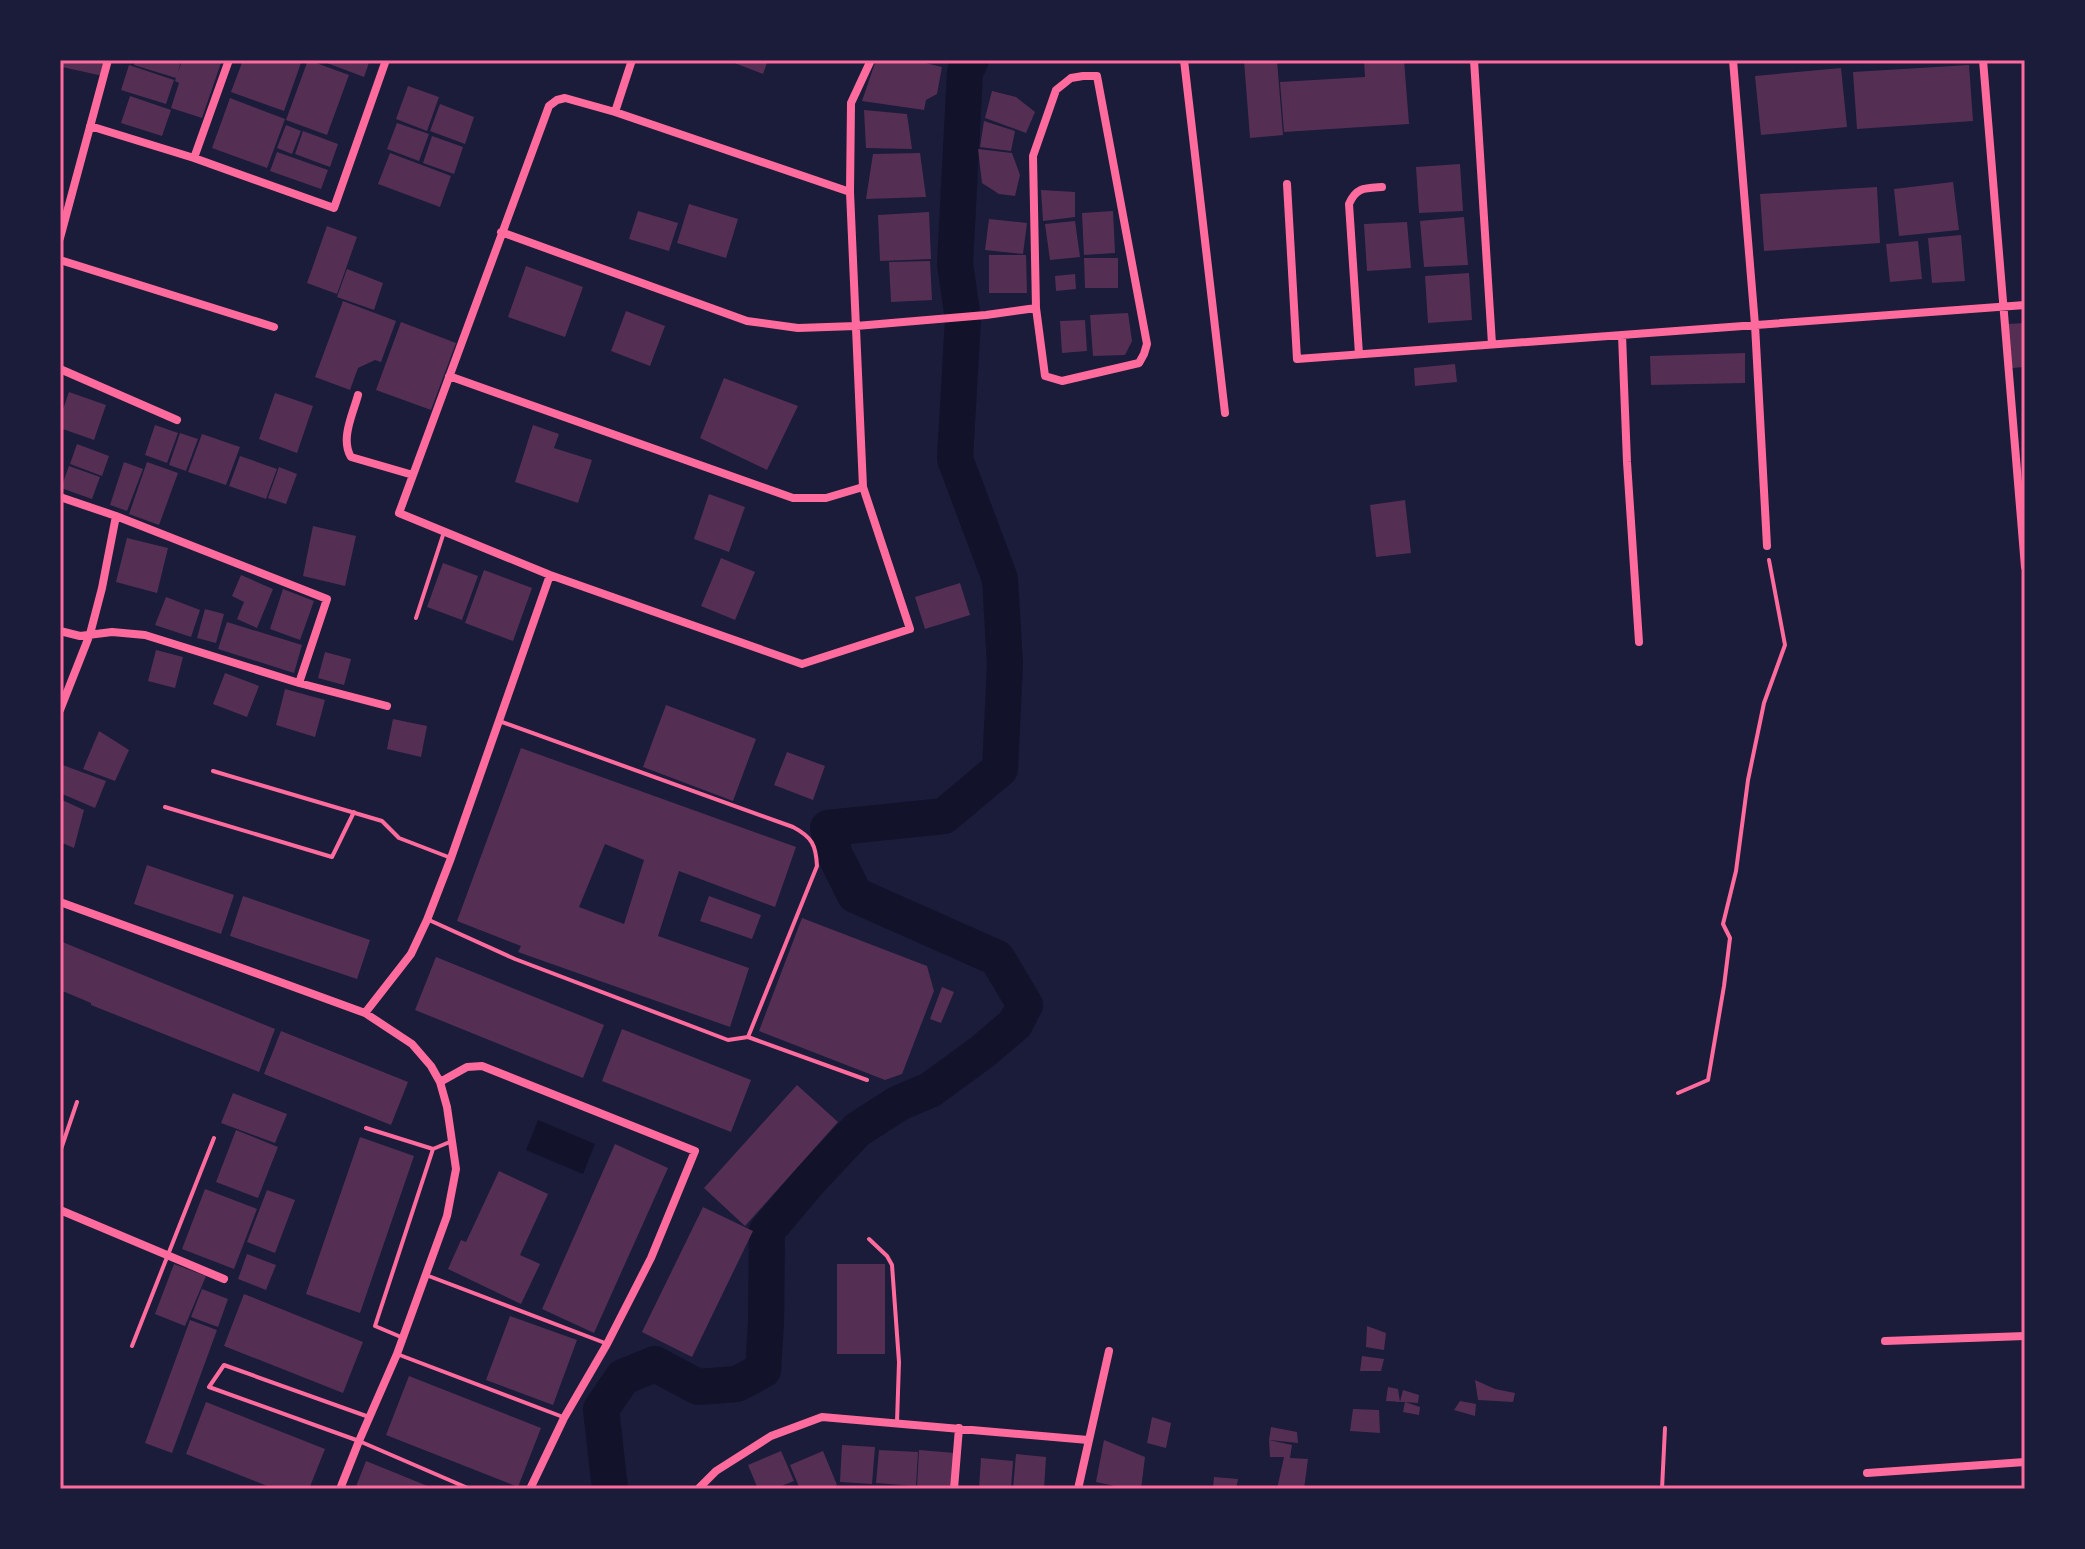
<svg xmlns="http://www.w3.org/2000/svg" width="2085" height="1549" viewBox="0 0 2085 1549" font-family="Montserrat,sans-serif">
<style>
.water{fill:#12122b}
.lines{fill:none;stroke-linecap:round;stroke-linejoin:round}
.river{stroke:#12122b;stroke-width:36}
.building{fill:#542f53;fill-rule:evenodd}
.path{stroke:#ff6b9d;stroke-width:4}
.service{stroke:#ff6b9d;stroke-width:4}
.minor{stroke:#ff6b9d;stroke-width:8}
.neatline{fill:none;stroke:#ff6b9d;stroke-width:3}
</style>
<rect width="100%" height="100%" fill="#1b1b3a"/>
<path class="water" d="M538,1120L595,1144L583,1174L526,1150Z"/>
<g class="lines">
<path class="river" d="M610,1489L601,1409L623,1377L655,1364L698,1387L737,1384L763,1370L766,1323L767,1231L810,1180L857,1130L899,1103L930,1090L982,1052L1015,1024L1025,1005L997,958L855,895L835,855L828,828L944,816L1000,769L1005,664L1000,579L955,459L963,319L955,264L965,72L971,60"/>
</g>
<path class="building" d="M64,60H106L103,76L62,67Z
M136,60H181L178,73L182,60H222L202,118L171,108L179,83L175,81L176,78L134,65Z
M243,60H302L284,111L231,92Z
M308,60L349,75L327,135L286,120Z
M319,60H370L364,77Z
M732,60H768L763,74L732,62Z
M876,60H913L942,67L937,94L926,100L924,110L862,101Z
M1244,60H1277L1283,135L1250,138Z
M1364,60H1404L1409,124L1284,132L1280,82L1365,77Z
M129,65L174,80L166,104L121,90Z
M1969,65L1973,121L1857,129L1853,72Z
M1841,68L1847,127L1761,135L1755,76Z
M408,86L439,97L427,131L396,119Z
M992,91L1016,97L1035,112L1026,133L985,118Z
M130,96L171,110L162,136L121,123Z
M230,98L285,119L267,168L212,148Z
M440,104L474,117L465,144L430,131Z
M864,110L907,114L912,149L866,148Z
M984,121L1015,131L1011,151L980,147Z
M397,123L429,134L419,161L387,149Z
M286,125L301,131L292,154L277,148Z
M303,131L338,144L330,167L295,154Z
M432,136L463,147L454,174L423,163Z
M978,149L1012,153L1020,175L1015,196L999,194L982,183Z
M277,152L328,170L321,189L270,171Z
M390,153L451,176L440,207L378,184Z
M920,153L926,197L866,199L873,154Z
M1460,164L1463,211L1419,213L1416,167Z
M1953,182L1959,230L1899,236L1894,189Z
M1877,187L1880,243L1764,251L1760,194Z
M1041,190L1075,192V217L1043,221Z
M689,204L738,219L726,258L677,243Z
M638,211L678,223L669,251L629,239Z
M1113,211L1115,253L1084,255L1082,213Z
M929,212L931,259L880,261L878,215Z
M1464,217L1468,265L1424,267L1420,221Z
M989,219L1027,223L1023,254L985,250Z
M1075,221L1080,257L1050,260L1045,224Z
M1407,222L1411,268L1367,271L1364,224Z
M327,226L357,237L337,294L307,283Z
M1961,235L1965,281L1932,283L1928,238Z
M1918,241L1922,279L1890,282L1886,244Z
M989,255H1026L1027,293H989Z
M1084,258H1118V288H1085Z
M930,261L932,300L891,302L889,262Z
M526,266L583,287L565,337L508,317Z
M347,269L383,283L374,310L337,297Z
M1469,273L1472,320L1428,323L1425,276Z
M1075,274L1076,289L1056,291L1055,276Z
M343,301L396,321L381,362L375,360L358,368L350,390L315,377Z
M626,311L665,326L650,366L611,351Z
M1128,313L1132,341L1125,355L1093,356L1090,315Z
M1085,320L1087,351L1062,353L1060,321Z
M401,322L456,343L431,410L376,390Z
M2025,323V367L2012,368L2008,324Z
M1745,353V383L1651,385L1650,356Z
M1455,364L1457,382L1415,386L1414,368Z
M724,378L798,406L767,470L700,438Z
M69,392L106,405L94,440L60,428V418Z
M275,393L313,406L297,453L259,439Z
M155,425L178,433L167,463L145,455Z
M533,425L559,434L554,448L592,460L578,503L515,482Z
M180,433L198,439L186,471L169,465Z
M202,434L240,447L226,485L188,472Z
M77,444L109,456L102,476L70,464Z
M240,456L277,469L266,499L229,486Z
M124,462L143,469L127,511L110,505Z
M147,462L178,473L159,525L129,514Z
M69,466L100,477L92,499L61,488Z
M279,467L297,474L286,504L268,498Z
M709,494L745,507L729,552L694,539Z
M1405,500L1411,553L1376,557L1370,505Z
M313,526L356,536L345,586L303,576Z
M127,538L168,548L157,593L116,582Z
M721,558L755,572L735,620L701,606Z
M443,563L478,576L462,620L427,607Z
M484,570L532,588L513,641L465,623Z
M241,575L273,589L257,628L237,619L244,602L232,596Z
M960,583L970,615L925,629L915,597Z
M283,589L314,601L300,640L270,629Z
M166,597L200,610L191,637L155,625Z
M205,609L224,614L216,643L197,638Z
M227,622L302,645L294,673L218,649Z
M156,650L183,657L175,688L148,681Z
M325,652L351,659L344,685L318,678Z
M225,673L259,686L247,717L213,704Z
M285,689L325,700L315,737L276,725Z
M666,705L756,739L733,801L643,767Z
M393,719L427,726L421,757L387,749Z
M99,731L129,750L115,781L83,769Z
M521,748L796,847L775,907L679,871L658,936L749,968L730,1027L518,952L521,946L457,921ZM605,844L644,860L624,924L579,907Z
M787,752L825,766L813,800L774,785Z
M60,764L106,781L95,808L60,793Z
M60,799L84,810L74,848L60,842Z
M147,865L234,895L221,934L134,904Z
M243,896L370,940L357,979L230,936Z
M709,896L761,915L752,939L700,921Z
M802,918L927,966L934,991L902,1074L885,1080L759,1031Z
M60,941L275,1029L259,1072L91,1005V1003L60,990Z
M436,957L604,1025L583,1078L415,1010Z
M942,987L954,992L941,1023L930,1019Z
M622,1029L751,1080L731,1132L602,1081Z
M281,1031L408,1082L391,1125L264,1074Z
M797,1085L838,1122L745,1226L704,1188Z
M233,1093L287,1114L275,1143L221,1123Z
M236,1130L278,1147L258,1198L216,1182Z
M360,1137L414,1156L360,1313L306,1294Z
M615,1144L668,1168L594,1333L542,1309Z
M499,1171L548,1194L520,1255L540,1264L521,1304L448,1269L461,1240L466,1242Z
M205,1189L257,1209L234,1269L182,1249Z
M267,1190L295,1200L275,1253L247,1242Z
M703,1207L753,1231L692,1357L642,1332Z
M247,1254L276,1265L266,1290L238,1279Z
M174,1264L206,1276L185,1326L155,1314Z
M837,1264H885V1354H837Z
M202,1289L228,1299L218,1327L191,1317Z
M244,1294L363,1342L343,1393L224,1346Z
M510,1316L577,1340L553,1405L486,1380Z
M190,1320L217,1330L172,1453L145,1443Z
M1367,1326L1386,1333L1384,1350L1366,1347Z
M1362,1356L1384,1359L1381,1371H1360Z
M409,1376L541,1428L518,1487L386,1435Z
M1475,1380L1495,1389L1515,1393L1513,1402L1478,1400Z
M1388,1387L1398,1389L1400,1402L1403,1390L1419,1395L1418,1403L1405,1402L1420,1407L1419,1415L1403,1412L1405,1402L1386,1401Z
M1460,1401L1476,1404L1475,1416L1454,1410Z
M206,1402L325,1449L309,1489H275L186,1454Z
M1353,1409L1379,1410L1380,1433L1350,1431Z
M1152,1417L1171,1423L1166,1448L1147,1443Z
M1271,1427L1297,1432L1298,1443L1269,1440Z
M1104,1440L1145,1457L1141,1489H1129L1096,1482Z
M1269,1440L1292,1445L1290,1458L1308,1459L1304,1489H1277L1284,1457H1270Z
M842,1445L875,1447L872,1484L840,1482Z
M879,1450L918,1452L916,1486L876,1483Z
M919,1450L955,1453L952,1489L917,1487Z
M781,1451L794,1481L774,1489H758L748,1465Z
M823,1451L837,1485L828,1489H800L790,1465Z
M1016,1454L1046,1457L1044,1489H1013Z
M981,1458L1013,1461L1011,1489H979Z
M366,1461L435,1489H355Z
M1214,1477L1238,1479L1236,1489H1213Z"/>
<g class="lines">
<path class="path" d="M1678,1093L1708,1080L1724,986L1730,938L1723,924L1736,871L1748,780L1764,703L1785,645L1769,560"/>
<path class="service" d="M416,618L444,532
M499,721L793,827C812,837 816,845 817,866L748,1037
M213,771L382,821L399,838L451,858
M165,807L332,857L354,812
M429,920L515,959L728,1040L748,1037L867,1080
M366,1128L433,1149
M60,1152L77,1102
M869,1239L887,1256L892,1265L899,1362L897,1422
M426,1275L605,1343
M401,1337L375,1326L433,1149L452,1141
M132,1346L214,1138
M397,1354L563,1417
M369,1417L224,1365L209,1387L359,1441L470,1489
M1662,1489L1665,1428"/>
<path class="minor" d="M1184,60L1225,413
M1474,60L1492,344
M1733,60L1755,325L1767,546
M1983,60L2025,567
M1083,76H1097L1147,344L1144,354L1139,363L1062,381L1045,376L1036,308L1033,156L1056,90L1071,78Z
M615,112L632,60
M90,126L194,158L334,208L386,60
M194,158L229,60
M1287,184L1297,359L2025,305
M850,192L615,112L565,98L557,100L549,106L399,513L550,575L802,664L910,629L863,487L850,192L851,103L871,60
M501,232L747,321L798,328L856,326L986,315L1036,308
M60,238L108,60
M60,260L274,327
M1622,335L1627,462L1639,642
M1359,354L1349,204C1356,187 1365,188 1382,187
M60,369L177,420
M449,376L793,498H826L863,487
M358,395C353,414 340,439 351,457L413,475
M60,497L116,516L327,599L299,683
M60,631L80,636L112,632L145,635L299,683L387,706
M60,710L90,634L102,588L116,516
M60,902L365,1013L412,1044L431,1066L440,1082L447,1107L456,1169L447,1216L397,1354L359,1441L340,1489
M365,1013L411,954L427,920L451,858L550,575
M440,1082L467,1067L482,1066L695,1151L651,1258L607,1344L564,1418L530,1489
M60,1210L224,1279
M1885,1341L2025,1336
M1867,1473L2025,1462
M698,1489L716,1471L771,1436L822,1417L1088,1440
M954,1489L959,1428
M1078,1489L1109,1351"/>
</g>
<rect width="2085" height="1549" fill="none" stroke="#1b1b3a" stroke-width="124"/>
<rect x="62" y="62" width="1961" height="1425" class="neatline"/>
</svg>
